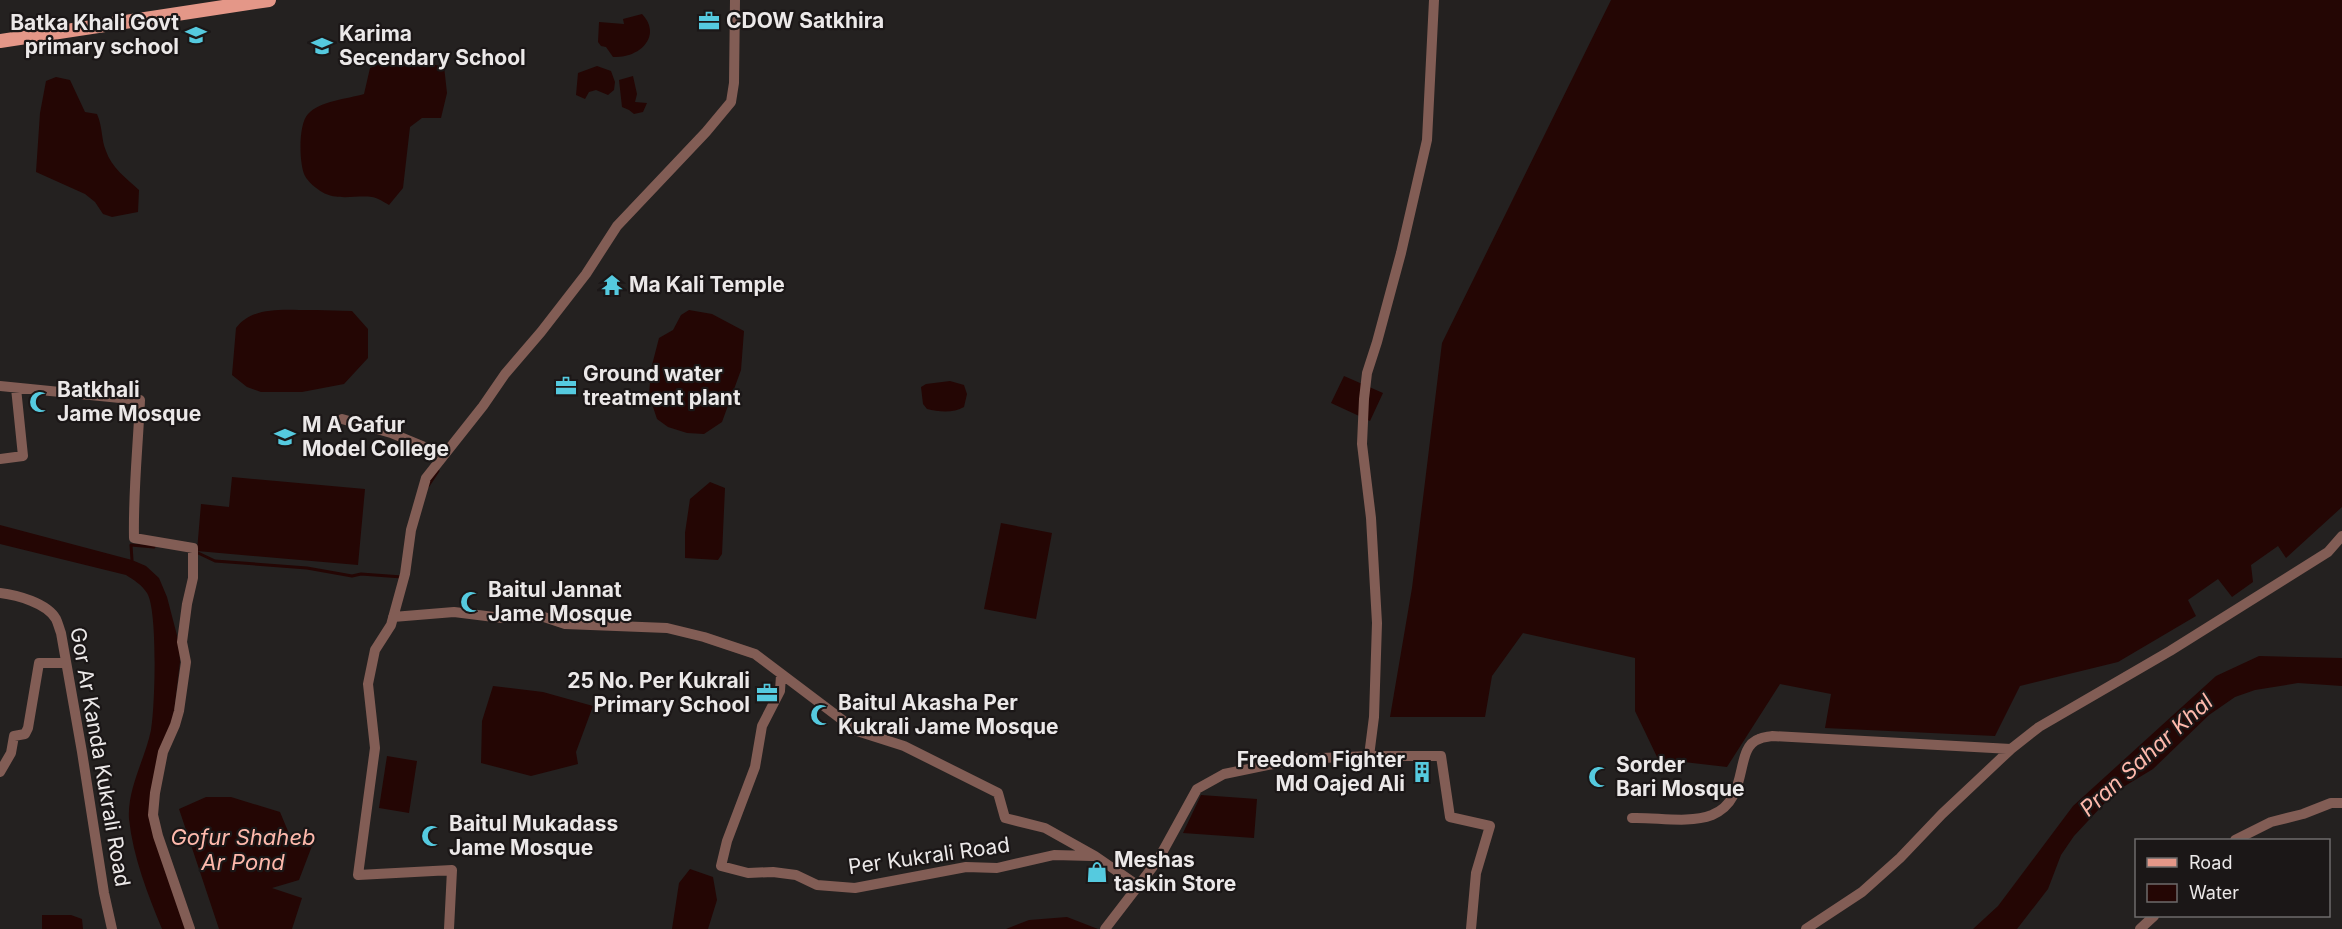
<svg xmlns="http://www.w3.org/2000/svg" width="2342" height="929" viewBox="0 0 2342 929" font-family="Inter,sans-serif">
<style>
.water{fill:#240604}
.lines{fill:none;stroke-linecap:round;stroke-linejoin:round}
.stream{stroke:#240604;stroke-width:3}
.minor{stroke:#825d55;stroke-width:10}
.major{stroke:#e49788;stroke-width:14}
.labels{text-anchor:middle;stroke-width:4.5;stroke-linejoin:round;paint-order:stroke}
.poi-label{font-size:21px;font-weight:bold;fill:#ebe8e8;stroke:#1b1717;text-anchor:start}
.street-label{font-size:21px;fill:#ebe8e8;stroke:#1b1717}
.water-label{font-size:22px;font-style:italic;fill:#feb9ac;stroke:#1b1717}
</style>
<rect width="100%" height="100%" fill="#242120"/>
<path class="water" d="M1611,0H2342V507L2286,558L2278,546L2251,565L2253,582L2232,597L2218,579L2188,600L2196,616L2118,662L2020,686L1995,736L1825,728L1831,694L1780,684L1727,767L1658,759L1635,711V658L1523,633L1492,676L1485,717H1390L1412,588L1442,343Z
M642,14C663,36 639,59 613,57L606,47L601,46L598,42L599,22L624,24L623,19Z
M389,60L444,66L447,93L441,118H422L410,127L403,188L389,205C384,202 378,198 372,197C356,195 337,201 322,192C317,189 308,182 305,176C299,165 298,124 308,114C320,101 347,99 364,94L370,68Z
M597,66L611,71L615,82L614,90L608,95L596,90L589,92L585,99L576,95L578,73Z
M633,76L637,94L635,102L647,103L643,112L634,114L629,110L622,107L619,80Z
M56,77L70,80L85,112L97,114C103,128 101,139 106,151C111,167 127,179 139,190L138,212L112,217L103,214L95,202L85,194L36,172L40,113L46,81Z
M316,310L352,311L368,329V358L344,384L302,392H261L247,387L232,375L236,328C254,304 290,311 316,310Z
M689,310L712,314L744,331L741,370L722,422L704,434L687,433L668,427L657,419L649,395L651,369L659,338L673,330L681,315Z
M1344,376L1383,393L1370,421L1331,403Z
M950,381L964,385L967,394L964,407C954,413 939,412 927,409L923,404L921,387L926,384Z
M232,477L365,489L358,565L197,551L201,504L229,507Z
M710,482L725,488L722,554L718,560L685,558V533L690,499Z
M1001,523L1052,533L1036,619L984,609Z
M0,525L132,560L146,566L159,578L167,597L179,643L180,662L174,712L152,815L189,929H162C148,895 133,857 129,819C127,789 145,759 151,730C155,708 158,610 147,593C142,585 134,580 126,575L0,544Z
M2259,656L2342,658V686L2298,683L2255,690L2235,697L2209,715L2153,769L2115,792L2074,836L2061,855L2048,889L2017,929H1973L1998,906L2073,806L2216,676Z
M493,686L543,692L593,706L576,752L578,764L531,776L481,763L482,721Z
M387,756L417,761L409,813L379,808Z
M1201,795L1257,799L1254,838L1183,833Z
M206,797H231L280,812L290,836L315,838L299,880L272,888L302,898L292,929H219L179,809Z
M690,869L713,877L717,900L708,929H672L679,883Z
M42,915H71L82,919L83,929H42Z
M1067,917L1098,929H1006L1029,920Z"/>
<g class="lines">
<path class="stream" d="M428,486L438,471
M196,552L215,561L307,568L352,576L361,574L402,577
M132,560L131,545L154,547"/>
<path class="minor" d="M0,386L140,400C138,447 133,491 134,538L193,548V578L187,604L182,642L186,662L179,711L175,725L163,752L155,793L153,815L158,836L190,929
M342,419L391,433L444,455
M0,459L23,456L16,388
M0,593C17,595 47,603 56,619C58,623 59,628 61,633L82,752L104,893L112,929
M393,617L454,612L502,618L541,616L565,624L667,628L704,637L755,654L857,731L904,746L998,793L1005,818L1045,828L1095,856L1140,887
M781,675L780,691L762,726L755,767L727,841L721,866L748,873L773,872L796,875L817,885L855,888L966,867L997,868L1054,855L1092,856
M1369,756H1441L1450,817L1490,826L1476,873L1471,929
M0,772L11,753L14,736L25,734L28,728L39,663H66
M1632,818C1657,817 1688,824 1712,815C1751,799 1733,748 1759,739C1763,737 1768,737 1772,736L2011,749
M2235,840L2271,822L2303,814L2331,803H2342
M449,929L452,870L358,875L375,748L368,684L375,650L391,625L405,574L411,530L426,478L483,406L505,374L541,332L586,274L617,226L706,132L731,102L734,83L735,0
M1105,929L1158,860L1197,789L1224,774L1298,759L1369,756L1374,717L1377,623L1371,518L1362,444L1364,399L1367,373L1377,342L1401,253L1427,140L1434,0
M1806,929L1862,892L1900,858L1942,814L2011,749L2039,727L2170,651L2328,552L2342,536
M2140,929L2154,916"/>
<path class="major" d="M0,41L269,0"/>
</g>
<defs>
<symbol id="office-bare" viewBox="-9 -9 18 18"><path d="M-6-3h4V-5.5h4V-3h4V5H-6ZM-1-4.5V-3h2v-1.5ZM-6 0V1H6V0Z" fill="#55cadf" stroke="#1b1717" stroke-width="2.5" paint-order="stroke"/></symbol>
<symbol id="school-bare" viewBox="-9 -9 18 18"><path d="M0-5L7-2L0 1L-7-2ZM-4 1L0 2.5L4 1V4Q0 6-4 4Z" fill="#55cadf" stroke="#1b1717" stroke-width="2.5" paint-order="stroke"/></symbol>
<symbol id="temple-bare" viewBox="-9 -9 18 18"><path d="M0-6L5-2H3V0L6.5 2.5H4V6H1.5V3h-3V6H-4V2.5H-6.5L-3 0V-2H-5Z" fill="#55cadf" stroke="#1b1717" stroke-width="2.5" paint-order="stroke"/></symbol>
<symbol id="mosque-bare" viewBox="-9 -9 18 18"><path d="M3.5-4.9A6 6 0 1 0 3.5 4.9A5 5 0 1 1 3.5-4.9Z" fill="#55cadf" stroke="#1b1717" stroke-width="2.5" paint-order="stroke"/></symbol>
<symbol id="university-bare" viewBox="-9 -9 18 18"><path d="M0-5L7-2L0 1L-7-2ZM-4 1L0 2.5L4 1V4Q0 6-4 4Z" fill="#55cadf" stroke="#1b1717" stroke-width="2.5" paint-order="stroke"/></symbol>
<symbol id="building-bare" viewBox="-9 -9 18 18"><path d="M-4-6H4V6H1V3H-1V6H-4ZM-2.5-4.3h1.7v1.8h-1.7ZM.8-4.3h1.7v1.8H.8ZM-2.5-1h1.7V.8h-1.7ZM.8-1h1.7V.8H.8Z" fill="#55cadf" stroke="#1b1717" stroke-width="2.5" paint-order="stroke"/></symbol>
<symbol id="shop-bare" viewBox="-9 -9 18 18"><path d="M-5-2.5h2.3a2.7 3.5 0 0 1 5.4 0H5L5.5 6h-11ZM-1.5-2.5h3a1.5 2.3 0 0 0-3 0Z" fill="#55cadf" stroke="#1b1717" stroke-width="2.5" paint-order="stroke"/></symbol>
</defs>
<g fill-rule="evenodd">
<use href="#office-bare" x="694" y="6" width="30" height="30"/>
<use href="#school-bare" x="181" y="20" width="30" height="30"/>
<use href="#school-bare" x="307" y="31" width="30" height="30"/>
<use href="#temple-bare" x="597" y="270" width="30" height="30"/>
<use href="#office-bare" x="551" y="371" width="30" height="30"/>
<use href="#mosque-bare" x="25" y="387" width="30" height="30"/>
<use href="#university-bare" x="270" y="422" width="30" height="30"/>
<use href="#mosque-bare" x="456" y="587" width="30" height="30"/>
<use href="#office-bare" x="752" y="678" width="30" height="30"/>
<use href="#mosque-bare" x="806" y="700" width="30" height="30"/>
<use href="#building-bare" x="1407" y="757" width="30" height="30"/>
<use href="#mosque-bare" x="1584" y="762" width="30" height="30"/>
<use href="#mosque-bare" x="417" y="821" width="30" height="30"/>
<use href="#shop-bare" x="1082" y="857" width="30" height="30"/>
</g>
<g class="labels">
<g class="poi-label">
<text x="726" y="28">CDOW Satkhira</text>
<text x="179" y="30" text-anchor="end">Batka Khali Govt<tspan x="179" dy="24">primary school</tspan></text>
<text x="339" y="41">Karima<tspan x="339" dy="24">Secendary School</tspan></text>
<text x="629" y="292">Ma Kali Temple</text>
<text x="583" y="381">Ground water<tspan x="583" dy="24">treatment plant</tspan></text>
<text x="57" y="397">Batkhali<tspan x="57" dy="24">Jame Mosque</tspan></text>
<text x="302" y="432">M A Gafur<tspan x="302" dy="24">Model College</tspan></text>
<text x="488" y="597">Baitul Jannat<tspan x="488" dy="24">Jame Mosque</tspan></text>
<text x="750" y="688" text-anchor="end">25 No. Per Kukrali<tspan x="750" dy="24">Primary School</tspan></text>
<text x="838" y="710">Baitul Akasha Per<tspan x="838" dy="24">Kukrali Jame Mosque</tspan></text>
<text x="1405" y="767" text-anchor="end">Freedom Fighter<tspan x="1405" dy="24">Md Oajed Ali</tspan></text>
<text x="1616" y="772">Sorder<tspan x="1616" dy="24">Bari Mosque</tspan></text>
<text x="449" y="831">Baitul Mukadass<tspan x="449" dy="24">Jame Mosque</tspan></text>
<text x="1114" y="867">Meshas<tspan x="1114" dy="24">taskin Store</tspan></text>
</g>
<g class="street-label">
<text transform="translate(100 757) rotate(80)" y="7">Gor Ar Kanda Kukrali Road</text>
<text transform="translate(929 856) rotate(-8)" y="7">Per Kukrali Road</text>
</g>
<g class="water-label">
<text transform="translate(2146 755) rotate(-42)" y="8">Pran Sahar Khal</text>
<text x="243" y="845">Gofur Shaheb<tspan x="243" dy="25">Ar Pond</tspan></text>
</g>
</g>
<rect x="2135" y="839" width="195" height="78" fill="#1b1717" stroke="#6e6b6b" stroke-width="1.5"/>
<rect x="2147" y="858" width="30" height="9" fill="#e49788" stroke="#6e6b6b" stroke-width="1.5"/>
<text x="2189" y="869" font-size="18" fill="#ebe8e8">Road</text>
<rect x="2147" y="884" width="30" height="18" fill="#240604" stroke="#6e6b6b" stroke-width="1.5"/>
<text x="2189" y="899" font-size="18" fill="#ebe8e8">Water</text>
</svg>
